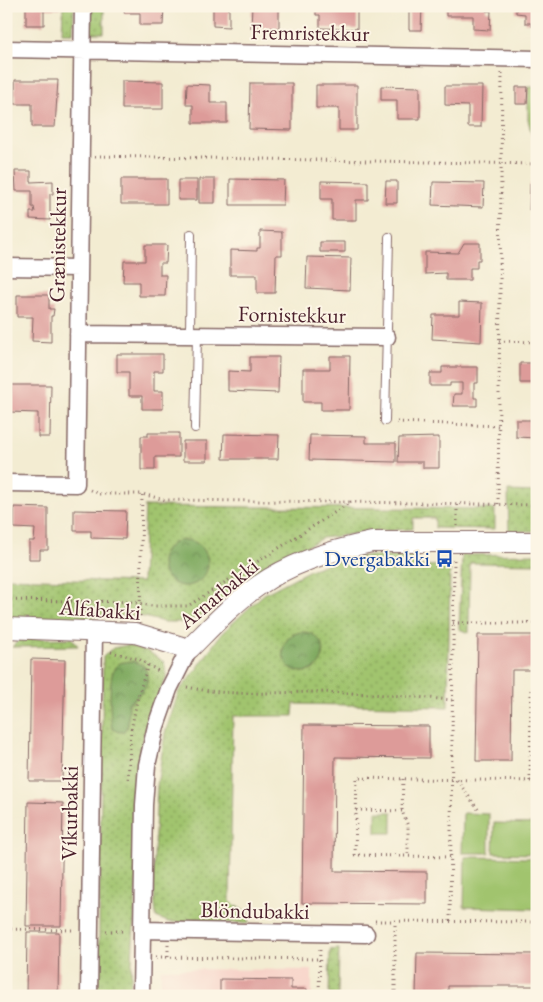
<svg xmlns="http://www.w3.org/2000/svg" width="543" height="1002" viewBox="0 0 543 1002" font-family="'EB Garamond',serif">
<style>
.built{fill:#f7d1c7}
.grass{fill:url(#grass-dots);stroke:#76724c}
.forest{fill:url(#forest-crowns);stroke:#656446}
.park{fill:url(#park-crowns);stroke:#76724c}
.pitch{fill:#a1c46e;stroke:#76724c}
.building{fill:#dd9b99}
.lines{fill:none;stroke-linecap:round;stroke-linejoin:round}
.service-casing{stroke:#856765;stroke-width:10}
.minor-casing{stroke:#856765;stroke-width:19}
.tertiary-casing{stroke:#856765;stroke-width:22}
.path{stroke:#856765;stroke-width:3;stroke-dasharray:1 4;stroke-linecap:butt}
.service{stroke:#fff;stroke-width:8}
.minor{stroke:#fff;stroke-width:16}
.tertiary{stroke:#fff;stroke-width:20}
.labels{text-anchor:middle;stroke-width:4;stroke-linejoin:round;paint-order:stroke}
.street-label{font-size:22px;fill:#4a1f2b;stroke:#fcf5e5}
.transit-label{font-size:22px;fill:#164399;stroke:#fcf5e5;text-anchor:end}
</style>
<defs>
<pattern id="grass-dots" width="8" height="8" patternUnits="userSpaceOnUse" patternTransform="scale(1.25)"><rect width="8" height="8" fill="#a1c46e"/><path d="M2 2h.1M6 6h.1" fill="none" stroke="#859f5b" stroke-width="1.8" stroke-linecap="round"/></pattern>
<pattern id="forest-crowns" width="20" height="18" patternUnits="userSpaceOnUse" patternTransform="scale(1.25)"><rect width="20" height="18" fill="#80aa61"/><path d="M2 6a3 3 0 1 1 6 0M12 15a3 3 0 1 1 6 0" fill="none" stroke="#6b8a50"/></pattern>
<pattern id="park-crowns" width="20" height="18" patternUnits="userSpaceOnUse" patternTransform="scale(1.25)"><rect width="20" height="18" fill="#a1c46e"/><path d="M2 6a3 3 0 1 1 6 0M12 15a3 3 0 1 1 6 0" fill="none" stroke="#859f5b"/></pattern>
</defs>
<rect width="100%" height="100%" fill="#fcf5e5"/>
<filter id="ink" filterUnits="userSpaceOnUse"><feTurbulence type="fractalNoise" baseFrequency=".02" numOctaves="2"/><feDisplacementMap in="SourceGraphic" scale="10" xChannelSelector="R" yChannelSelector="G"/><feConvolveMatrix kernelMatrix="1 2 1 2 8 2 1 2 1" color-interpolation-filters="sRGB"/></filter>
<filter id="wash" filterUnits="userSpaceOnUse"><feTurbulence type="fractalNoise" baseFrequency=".0096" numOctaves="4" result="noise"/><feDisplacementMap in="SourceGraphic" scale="20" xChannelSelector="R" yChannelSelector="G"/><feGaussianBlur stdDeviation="1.12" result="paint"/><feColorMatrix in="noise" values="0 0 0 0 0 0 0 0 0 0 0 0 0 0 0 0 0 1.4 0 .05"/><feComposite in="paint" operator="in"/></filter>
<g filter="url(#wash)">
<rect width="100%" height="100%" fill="#f3ecd2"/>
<path class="built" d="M161,969L312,970V996H161Z"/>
<path class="grass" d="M63,6H74L73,33H62Z
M92,6H104V33H90Z
M508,491L537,492V531H509Z
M145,506L495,509V529L435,528V518H413V529L378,531L322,538L266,569L197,617L184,622H164L140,616L46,619H6V578L142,582Z
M537,554V564L470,563L469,633L459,629L462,555Z
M352,556L418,557V566L450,565L448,707L294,704L293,716H233L230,902L247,913L249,923L168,922L156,917L153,879L157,786L165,733L179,691L196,670L221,634L264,594L312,569Z
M72,638L78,646L12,647L20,639Z
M128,645L149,652L164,662L167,676L150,713L140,750L136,889L130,996H98L103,657L113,648Z
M339,949L338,996H329L330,950Z"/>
<path class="forest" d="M162 563a23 23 0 1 1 46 0a23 23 0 1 1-46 0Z
M283 652a20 20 0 1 1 40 0a20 20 0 1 1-40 0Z
M134,661L144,666C153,685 144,691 129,703L128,725L124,731L119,732L112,729C110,717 108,677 115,667C120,661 127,662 134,661Z"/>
<path class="park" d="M376,812H392V833H376Z"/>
<path class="pitch" d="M528,87H537V137L532,136L528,119Z
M463,813L489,814V853H462Z
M494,823L537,824V854L493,853Z
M465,857L537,858V909L464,907Z"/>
<g id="blocks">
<path class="building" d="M26,6H60V9H44V25H26Z
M125,6H164L163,25H140V13H124Z
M213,6H229V27L213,26Z
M252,6H279V28H251Z
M316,6H343V9H357V29L320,28V15H316Z
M381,6H422L421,30H409V10L381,9Z
M446,6H486V11H491L490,30L473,29V16H446Z
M516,6H537V26H531V23H525V14L516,13Z
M15,80H58L55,127H32V104H15Z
M122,81L163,82V109H122Z
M250,83H292V130L249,129Z
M187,84L210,85V103H227V123H193V105H186Z
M316,85H357V130H339V108H316Z
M381,86L420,87V119H397V100H381Z
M445,86H482L481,127H468V106L445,105Z
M516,87H528L527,104H516Z
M15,171H31V182L53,181V194H50V220L30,219V212H35L34,207H32V191H16Z
M121,179H167V204H121Z
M199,179H215V203H199Z
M230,179L284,180L283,205H230Z
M178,180H197V200H178Z
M321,181L368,182V200H356V220H332V199H321Z
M386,181H397V203H385Z
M433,182L484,183L483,207L432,205Z
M530,184H537V210H529Z
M260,231L282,232V255H276L275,293H257V275H230V250L257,251V248H260Z
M320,242H345V252H320Z
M464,243H480V260H477V268H470V280H446V273L425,274V252L458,253Z
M145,245H167L166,263H160V275H166L165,296H139V282H123L124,261H145Z
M307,257L351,258L350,290L306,288Z
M17,295H49V309H54L53,316H51V342L32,341L33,317H17Z
M459,302L482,303L481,342L432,339L433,315H459Z
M117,354H163V371H154V391H163V409H142V396H129V372H117Z
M330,356H350L349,410H321V402H303V369H330Z
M250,357H279L278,393L228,391V371L250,372Z
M520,363H537V383H520Z
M442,367H478V383H474V398H477V406H453L454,394H462V383H450V386H430V373H442Z
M11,385H51L50,437H38V413L10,412Z
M516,420H537V438L516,437Z
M148,433H179V457H155V470H141V436H148Z
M224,434L279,435L278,459H223Z
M310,435L366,436V443H396V462L309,460Z
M439,437V468H423V462H398L399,438Z
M183,441H207V461H183Z
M14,507L48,508V550H40V559H29V541H34L35,529L14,528Z
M74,510L126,511L125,539L91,538V531H74Z
M478,635H537V670H512L511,761H476Z
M31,659L65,660L62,781H29Z
M304,725L429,726V758L335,757L334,871L427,872V904L302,903Z
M28,802L63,803L61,926H26Z
M27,932H59L58,996H26Z
M417,953L537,954V986H448V996H416Z
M220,979L291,980V989H307V996H220Z"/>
</g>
</g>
<g filter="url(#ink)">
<use href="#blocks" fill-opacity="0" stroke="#856765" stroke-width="1"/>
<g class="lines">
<defs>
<path id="service" d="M190,335L191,234
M385,421L389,237
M195,428L197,335"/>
<path id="minor" d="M6,49L537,59
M6,267L79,268
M78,334L387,337
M6,483L76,484L83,6
M142,930L366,934
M89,996L94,631
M141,996L144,805L147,765L156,726L169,689L189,649"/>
<path id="tertiary" d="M6,628L135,633L189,649C210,628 233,603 258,586C292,562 332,550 372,542H537"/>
</defs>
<use href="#service" class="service-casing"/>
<use href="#minor" class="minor-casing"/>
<use href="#tertiary" class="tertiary-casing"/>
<path class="path" d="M95,156L537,164
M499,341L537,342
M397,422L498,426
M90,490L99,494H142L165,500L350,502
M498,504L502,72
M457,526V504
M6,600L132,602L152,606H188L351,502L537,505
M140,616L142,494
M453,623H537
M111,652L139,659L148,665L138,696L131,730L128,780
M148,665L160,672
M187,687C230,697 274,692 317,692C363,693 407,696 452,700
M403,779L402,811L408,826V856
M457,780L480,812
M530,781L531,690H537
M356,810L402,811
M534,812L537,809
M450,857L355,855L357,778L537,781
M375,921L537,922
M450,921L454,559
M6,929L75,930
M106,931H125
M168,945V957
M156,957L320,959
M319,996L320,948
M395,996V921"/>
<use href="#service" class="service"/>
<use href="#minor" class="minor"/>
<use href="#tertiary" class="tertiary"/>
</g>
</g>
<defs>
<symbol id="bus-bare" viewBox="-9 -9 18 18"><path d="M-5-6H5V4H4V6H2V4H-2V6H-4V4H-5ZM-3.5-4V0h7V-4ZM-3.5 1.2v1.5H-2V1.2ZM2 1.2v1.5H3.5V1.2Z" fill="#1a4fb4" stroke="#fcf5e5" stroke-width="2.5" paint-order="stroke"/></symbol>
</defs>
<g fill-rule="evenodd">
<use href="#bus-bare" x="432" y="546" width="25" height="25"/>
</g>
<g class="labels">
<g class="street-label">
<text transform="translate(310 32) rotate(1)" y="8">Fremristekkur</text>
<text transform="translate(57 245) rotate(-89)" y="8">Grænistekkur</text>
<text transform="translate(292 314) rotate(1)" y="8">Fornistekkur</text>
<text transform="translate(218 593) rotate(-40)" y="8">Arnarbakki</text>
<text transform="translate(100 609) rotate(4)" y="8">Álfabakki</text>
<text transform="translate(69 813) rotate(-89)" y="8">Víkurbakki</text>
<text transform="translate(255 910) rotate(1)" y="8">Blöndubakki</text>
</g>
<g class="transit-label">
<text x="430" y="566">Dvergabakki</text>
</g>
</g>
<rect width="543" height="1002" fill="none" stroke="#fcf5e5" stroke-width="25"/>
</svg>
